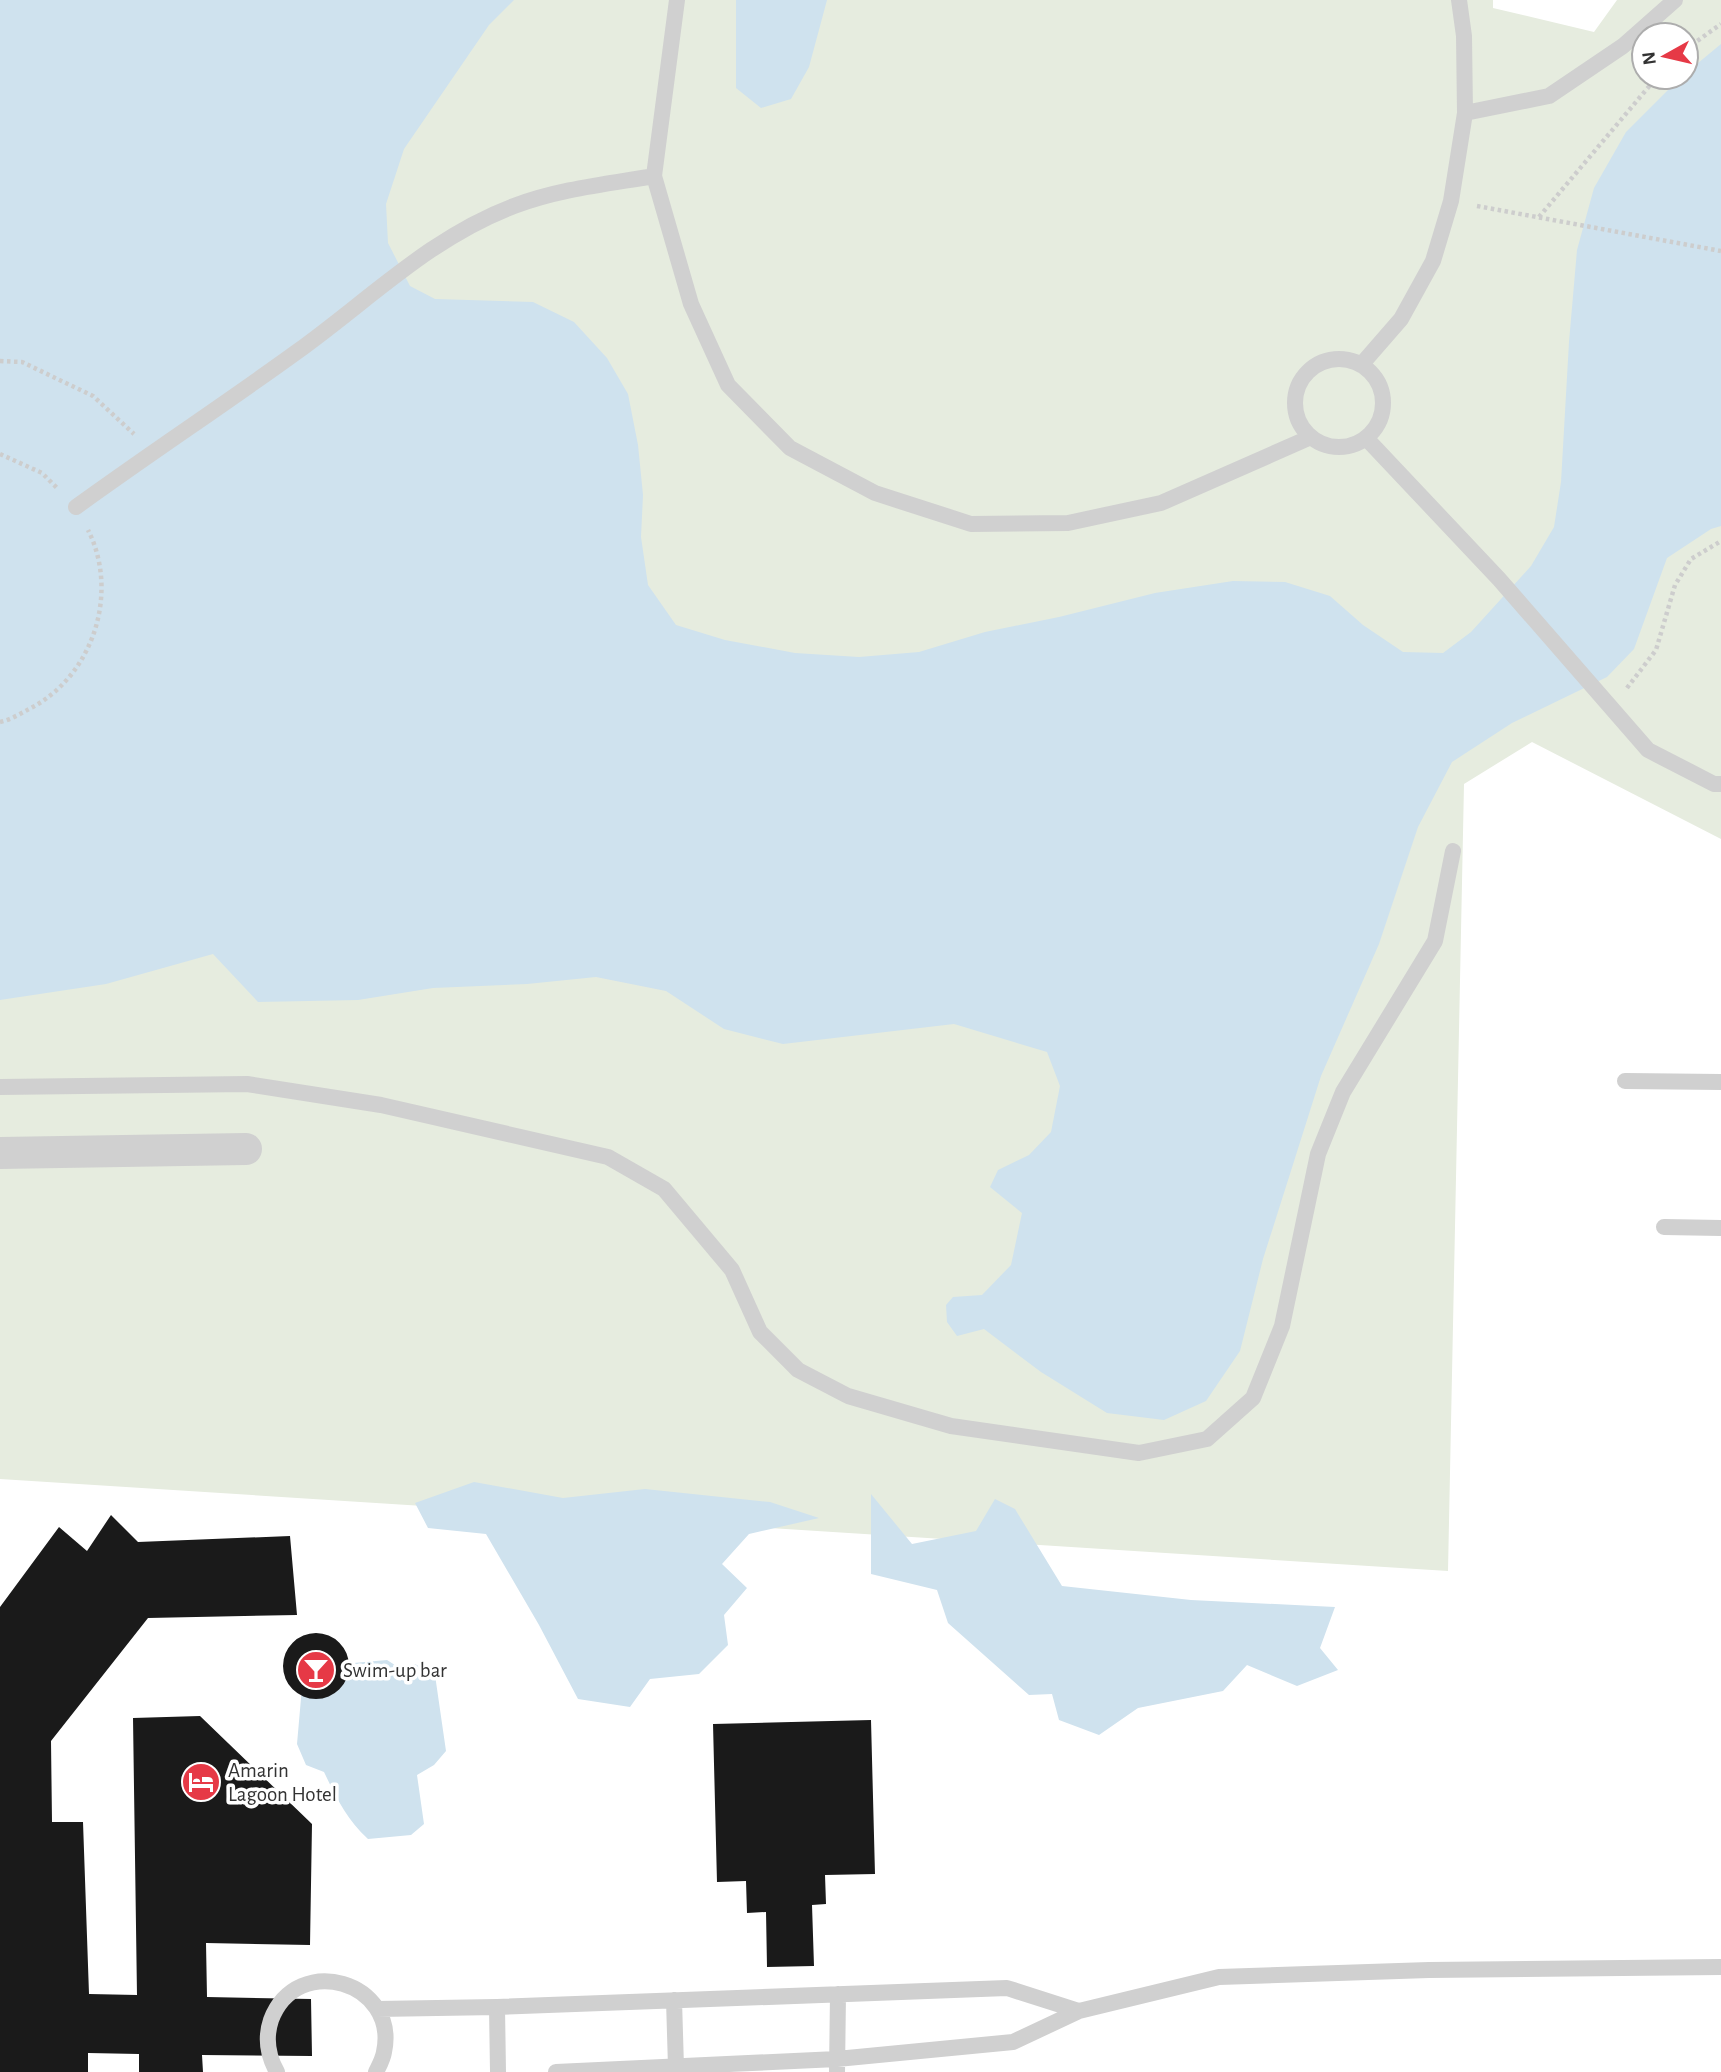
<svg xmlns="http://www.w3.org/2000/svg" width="1721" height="2072" viewBox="0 0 1721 2072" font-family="'Alegreya Sans',sans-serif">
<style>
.green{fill:#e6ecdf;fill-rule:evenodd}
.water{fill:#cfe2ee}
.building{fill:#1a1a1a}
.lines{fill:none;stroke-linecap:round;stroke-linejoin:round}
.path{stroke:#cdcdcd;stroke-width:4.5;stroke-dasharray:3.5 3.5;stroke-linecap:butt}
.service{stroke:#d0d0d0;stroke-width:16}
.minor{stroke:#d0d0d0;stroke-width:32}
.labels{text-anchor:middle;stroke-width:7;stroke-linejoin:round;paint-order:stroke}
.poi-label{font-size:21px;fill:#333;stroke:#fff;text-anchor:start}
</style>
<rect width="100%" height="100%" fill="#fff"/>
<path class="green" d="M0,0H1493V8L1594,32L1617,0H1721V839L1532,742L1464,784L1448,1571L0,1479ZM1644,35H1686V77H1644Z"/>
<path class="water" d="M0,0H514L489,25L404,149L386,204L388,243L410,286L435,299L533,302L574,322L607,358L628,394L638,445L643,495L641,537L648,585L676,625L725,640L795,653L859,657L919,652L985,632L1059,617L1155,593L1233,581L1285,582L1330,596L1363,625L1403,652L1443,653L1471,632L1531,566L1554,527L1561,482L1569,342L1577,250L1594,188L1626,132L1681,77H1686V73L1721,44V526L1711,529L1667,558L1634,649L1607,677L1512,723L1452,762L1418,827L1379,944L1321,1076L1263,1259L1240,1351L1206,1401L1164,1420L1107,1413L1041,1372L984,1329L957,1336L947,1322L946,1305L953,1297L982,1295L1011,1265L1022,1213L990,1187L998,1170L1029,1155L1051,1132L1060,1086L1047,1052L954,1024L783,1044L724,1029L666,991L596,977L527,984L433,988L358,1000L258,1002L213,954L106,984L0,1000Z
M736,0H827L809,67L791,99L761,108L736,88Z
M474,1482L563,1498L645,1489L770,1502L819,1518L749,1534L722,1564L747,1588L724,1615L728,1645L699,1674L650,1679L630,1707L578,1699L539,1625L486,1534L428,1528L415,1503Z
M871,1494L912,1544L976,1531L995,1499L1015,1509L1062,1586L1191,1600L1335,1607L1320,1648L1338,1670L1297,1686L1247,1665L1223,1691L1138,1708L1099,1735L1059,1720L1052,1694L1029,1695L948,1623L937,1590L871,1574Z
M387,1660L398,1667L415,1664L435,1675L446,1751L434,1765L417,1775L424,1824L411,1835L368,1839C347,1820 336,1797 324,1772L306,1765L297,1744L302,1687L320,1666Z"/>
<path class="building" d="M111,1515L138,1542L290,1536L297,1615L148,1618L51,1741L52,1822H83L89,1994L137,1995L133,1718L200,1716L312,1824L310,1945L206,1943L207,1997L311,1999L312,2056L202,2055L203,2072H139V2054L88,2053V2072H0V1607L59,1527L87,1551Z
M283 1666a33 33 0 1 1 66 0a33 33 0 1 1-66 0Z
M871,1720L875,1874L825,1875L826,1904L812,1905L814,1966L767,1967L766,1912L747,1913L746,1881L717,1882L713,1724Z"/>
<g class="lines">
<path class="path" d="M1686,49L1721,24
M1477,206L1721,251
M1539,217L1657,77
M0,361L22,362L93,396L134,434
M0,454L42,473L58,489
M1627,688L1656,650L1675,585L1691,559L1721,541
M0,722C10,720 20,714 29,709C93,677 120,593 88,530"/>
<path class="service" d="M677,0L654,176L691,304L728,385L790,448L875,493L971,524L1068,523L1161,503L1311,437
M1465,113L1549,96L1623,46L1675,0
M1295 403a44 44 0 1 1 88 0a44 44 0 1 1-88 0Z
M1361,365L1401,319L1433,261L1451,201L1465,113L1464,36L1459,0
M1366,438L1499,579L1648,750L1714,784H1721
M76,507C149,454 225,404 298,351C369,300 431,237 514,206C559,189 607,184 654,176
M1625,1081L1721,1082
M0,1087L247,1084L381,1105L608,1157L664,1189L732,1270L760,1332L798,1370L848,1396L951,1426L1139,1453L1207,1439L1253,1398L1282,1326L1318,1154L1343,1092L1435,941L1453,851
M1664,1227L1721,1228
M674,2000L676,2067
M497,2007L498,2072
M377,2009L497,2007L1007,1988L1079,2011
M277,2072C268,2056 265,2038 271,2020C297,1951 399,1982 384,2052C383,2059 379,2066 376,2072
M556,2072L837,2059L1013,2042L1079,2011L1219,1977L1429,1970L1721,1967
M837,2072L838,1994"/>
<path class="minor" d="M0,1153L246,1149"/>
</g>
<defs>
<symbol id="bar-disc" viewBox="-11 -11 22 22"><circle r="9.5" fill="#e63946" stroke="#fff"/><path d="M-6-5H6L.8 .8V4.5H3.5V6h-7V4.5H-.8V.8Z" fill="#fff"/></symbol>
<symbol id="hotel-disc" viewBox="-11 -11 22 22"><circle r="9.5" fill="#e63946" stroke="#fff"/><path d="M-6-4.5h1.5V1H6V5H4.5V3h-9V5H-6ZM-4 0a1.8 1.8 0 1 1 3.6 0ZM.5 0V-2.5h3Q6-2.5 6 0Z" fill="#fff"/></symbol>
</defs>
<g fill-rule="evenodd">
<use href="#bar-disc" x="294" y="1648" width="44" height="44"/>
<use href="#hotel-disc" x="179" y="1760" width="44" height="44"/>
</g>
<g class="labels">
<g class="poi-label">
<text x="343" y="1677">Swim-up bar</text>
<text x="228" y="1777">Amarin<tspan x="228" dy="24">Lagoon Hotel</tspan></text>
</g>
</g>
<g transform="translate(1665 56) rotate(262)"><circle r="33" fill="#ffffff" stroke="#adadad" stroke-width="2"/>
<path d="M0-5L12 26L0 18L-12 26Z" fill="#e63946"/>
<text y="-10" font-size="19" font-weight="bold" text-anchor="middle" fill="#333333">N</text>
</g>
</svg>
